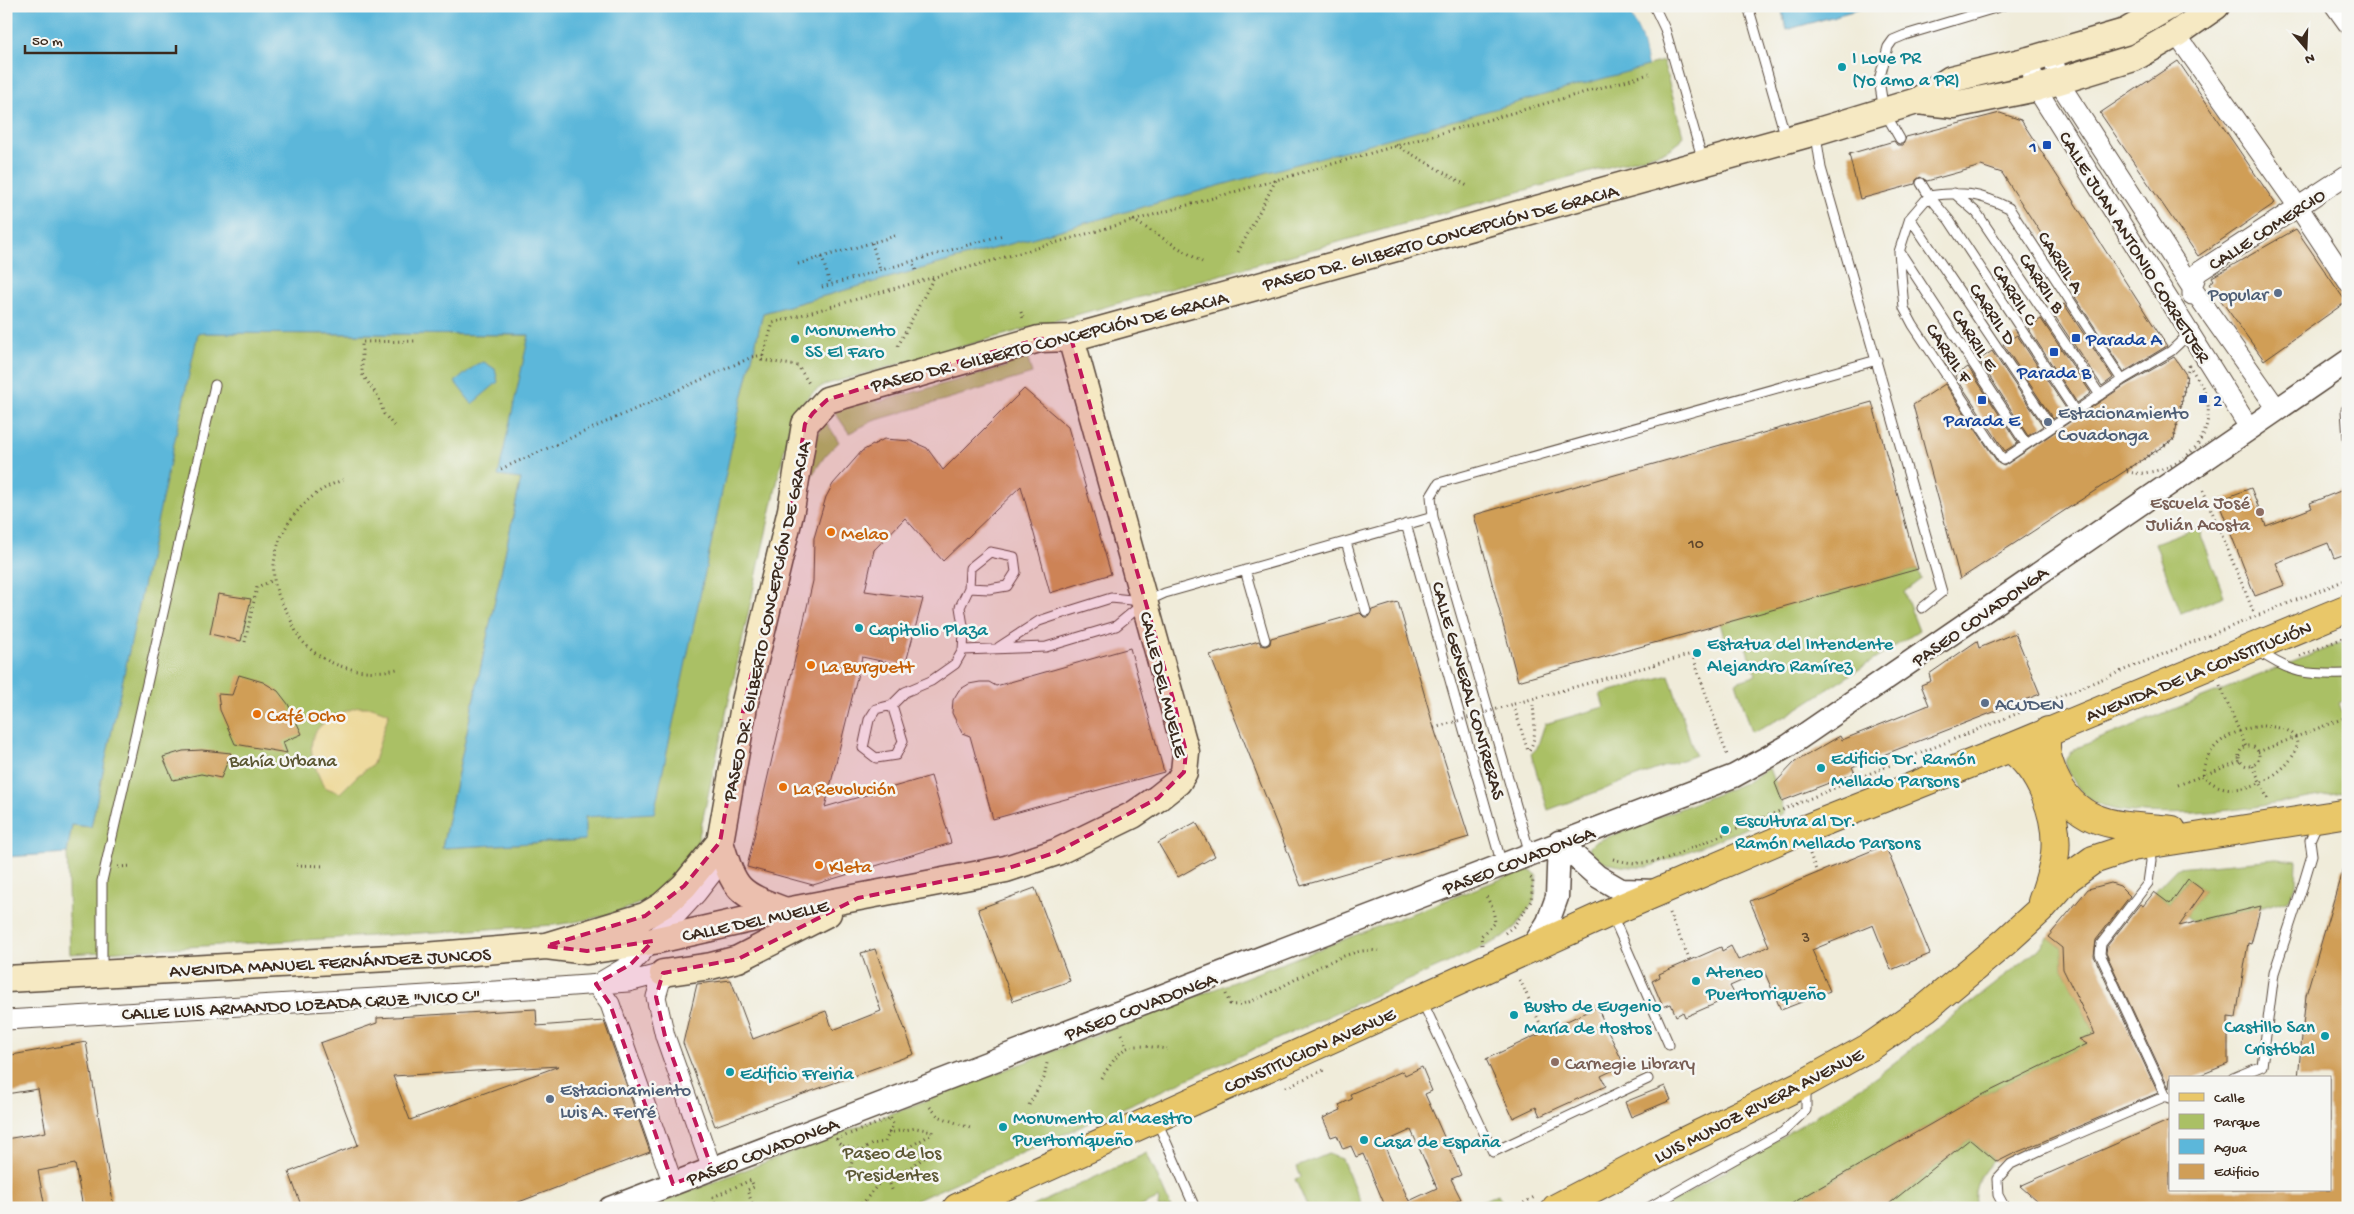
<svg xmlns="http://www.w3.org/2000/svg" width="2354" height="1214" viewBox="0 0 2354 1214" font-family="'Gochi Hand',sans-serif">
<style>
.green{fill:#aac065;stroke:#727542}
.sand{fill:#eeda9e;stroke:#94825e}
.water{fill:#5cb7da;stroke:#4c707c}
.pier{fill:#f0ecda}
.building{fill:#d09e57;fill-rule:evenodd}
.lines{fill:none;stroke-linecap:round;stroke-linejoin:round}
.service-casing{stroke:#56473a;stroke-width:11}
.minor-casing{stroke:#56473a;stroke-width:21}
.tertiary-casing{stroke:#56473a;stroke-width:25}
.secondary-casing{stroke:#56473a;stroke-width:29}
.primary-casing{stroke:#56473a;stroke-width:30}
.path{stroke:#56473a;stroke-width:3;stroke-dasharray:1 4;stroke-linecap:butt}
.service{stroke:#fff;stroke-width:9}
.minor{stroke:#fff;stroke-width:19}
.tertiary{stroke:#fff;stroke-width:22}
.secondary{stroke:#f6e9c3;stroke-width:26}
.primary{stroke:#e9c769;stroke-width:28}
.path-bridge{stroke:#56473a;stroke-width:3;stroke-dasharray:1 4;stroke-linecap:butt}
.marked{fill:#c2185b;fill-opacity:0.2;stroke:#c2185b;stroke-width:4;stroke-dasharray:10 6;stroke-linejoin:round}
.culture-dot{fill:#0f9aa8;stroke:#f6f6f2;stroke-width:2}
.transit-dot{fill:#1a4fb4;stroke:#f6f6f2;stroke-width:2}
.service-dot{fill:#5c6f8a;stroke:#f6f6f2;stroke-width:2}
.education-dot{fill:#8d6e63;stroke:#f6f6f2;stroke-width:2}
.food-dot{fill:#e8710a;stroke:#f6f6f2;stroke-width:2}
.labels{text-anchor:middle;stroke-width:5;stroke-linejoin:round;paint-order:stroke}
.number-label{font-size:16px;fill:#60472c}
.culture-label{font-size:19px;fill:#0d838f;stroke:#f6f6f2;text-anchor:start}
.transit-label{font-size:19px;fill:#164399;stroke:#f6f6f2;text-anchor:start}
.street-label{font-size:19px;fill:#3b2a1e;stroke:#f6f6f2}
.service-label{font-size:19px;fill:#4e5e75;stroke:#f6f6f2;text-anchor:start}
.education-label{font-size:19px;fill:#785e54;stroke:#f6f6f2;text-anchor:end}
.food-label{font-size:19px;fill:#c56008;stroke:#f6f6f2;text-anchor:start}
.park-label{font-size:19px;fill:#5c5733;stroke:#f6f6f2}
</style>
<rect width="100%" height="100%" fill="#f6f6f2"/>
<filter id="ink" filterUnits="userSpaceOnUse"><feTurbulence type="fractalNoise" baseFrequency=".02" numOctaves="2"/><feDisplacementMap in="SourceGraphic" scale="10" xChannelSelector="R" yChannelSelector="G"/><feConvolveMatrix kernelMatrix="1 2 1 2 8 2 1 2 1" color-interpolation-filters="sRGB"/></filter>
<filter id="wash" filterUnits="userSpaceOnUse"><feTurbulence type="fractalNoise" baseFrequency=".0096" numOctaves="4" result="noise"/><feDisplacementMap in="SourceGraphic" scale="20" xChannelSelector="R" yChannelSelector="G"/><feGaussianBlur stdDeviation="1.12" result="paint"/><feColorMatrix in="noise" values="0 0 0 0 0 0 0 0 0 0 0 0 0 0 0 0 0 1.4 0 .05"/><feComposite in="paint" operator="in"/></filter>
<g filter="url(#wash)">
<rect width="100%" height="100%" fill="#f0ecda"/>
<path class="green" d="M1663,61L1683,135L1680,142L1666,151L824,385C808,395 797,406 790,424L697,845C670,904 613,917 554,925L70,954L67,853L72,825L91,827L197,333L530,335L499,475L521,479L442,848L584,840L585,817L740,407L763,313Z
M1027,355L1032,374L873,421L849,433L834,411L875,398L878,402L1006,367L1009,361Z
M825,420L839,442L825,456L810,478C811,457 813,439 825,420Z
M2198,527L2224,596L2181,613L2155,543Z
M1918,569L1921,579L1904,592L1919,631L1786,716L1752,732L1736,682L1755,676L1744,640L1726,645L1720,623Z
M2348,640V688L2346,689L2348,699L2339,703L2348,727V791C2280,803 2214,817 2144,813C2126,811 2109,811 2093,801C2079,793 2070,777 2065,762L2074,749Z
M1669,675L1695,755L1548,810L1531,754L1537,748L1545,724L1604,707L1600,694Z
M1769,768L1785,813L1649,867C1631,868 1597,867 1589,848L1595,842L1745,783Z
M2276,859L2297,861L2296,884L2289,899L2260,908L2258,907L2193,922L2186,916L2204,891L2188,879L2170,904L2154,892L2177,868Z
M1527,869L1537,875L1534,901L1515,928L1501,939L899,1208H646Z
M2048,937L2062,948L2063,969L2095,1034L2080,1039L2087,1044L1980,1096L1784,1208H1663L1808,1121L1876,1077L2039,949Z
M1970,1139L1994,1160C1981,1173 1971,1188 1976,1208H1884Z
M1147,1153L1171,1208H1158L1159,1198L1138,1208H1029Z
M1328,1154L1342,1159L1363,1208H1308L1295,1179L1301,1177L1297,1167Z
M1498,1194L1505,1208H1466Z"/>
<path class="sand" d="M358,707H372L389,713L373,764L357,776L340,793L324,787C301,741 308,723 358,707Z"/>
<path class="water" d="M6,6H1627L1641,36L1648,66L763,313L740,407L654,813L585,817V840L442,848L521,479L498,476L529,335L198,333L91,827L72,825L67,853L6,857Z
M1781,6H1870L1786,30Z
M484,362L495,369L498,382L472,404L455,382L477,364Z"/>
<path class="pier" d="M1627,6H1630L1643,35L1650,65L1648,66L1641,36Z"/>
<g id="blocks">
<path class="building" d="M2178,61L2275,203L2198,256L2100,113Z
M2000,113L2021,120L2167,346L2124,372L2075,297L2080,294L2002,173L1981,166L1927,181L1920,177L1916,180L1915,184L1860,199L1849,154L1894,141L1897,145H1903L1906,137Z
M2296,229L2346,302L2264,360L2209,284L2214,280L2212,277Z
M2064,304L2113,378L2102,386L2052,312Z
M2041,319L2091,393L2077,403L2028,328Z
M2017,335L2067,410L2053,419L2003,344Z
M1992,351L2043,426L2028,436L1979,360Z
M2174,357L2187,376L2174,439L1960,579L1913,405L1945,384L1998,463L2004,466L2125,385Z
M1968,367L2018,443L2005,451L1955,376Z
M1024,389L1068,427L1111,574L1050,593L1021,486L943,561L905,518L874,550L865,591L923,599L905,666L862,657L825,807L931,776L951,843L813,885L747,867L813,581L814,538L826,497L833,484L862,451L884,439L911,441L927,448L943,470Z
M1872,402L1918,569L1518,681L1474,515Z
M2251,488L2266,526L2312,508L2310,503L2348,488V553L2334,558L2328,543L2276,563L2285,585L2255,596L2218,501Z
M218,594L251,599L241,641L210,634Z
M1398,602L1434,728L1469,837L1301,886L1210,655L1259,641L1261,645L1266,646L1270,644L1271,638L1360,613L1364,617H1368L1372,610Z
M2015,633L2040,694L1852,767L1855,773L1782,801L1775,783L1795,762L1840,736L1842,740L1929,705L1921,685L1931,681L1929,674L1977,641L1979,648Z
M1130,648L1164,772L993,819L970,736L962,733L952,713L953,700L959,690L969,684L980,682H989L996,686Z
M239,675L263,682L278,691L288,704L302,734L283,742L287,753L235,744L220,710L218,694L232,695Z
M202,750L231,753L221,778L201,774L173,780L163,757L183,751Z
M1196,822L1215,856L1178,877L1158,843Z
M1885,845L1930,954L1891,970L1873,925L1812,950L1830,991L1781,1010L1764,971L1730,986L1735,995L1685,1017L1683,1012L1676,1016L1671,1004L1663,1007L1652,981L1660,977L1659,974L1721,947L1722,951L1731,946L1738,960L1769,946L1750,901Z
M2343,868L2348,869V1208H2045L2020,1186L2170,1120V1190H2330V1078H2298L2306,995Z
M2188,879L2204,891L2179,926L2261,906L2251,944L2248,943L2236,1018L2228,1017V1064L2193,1078H2170L2169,1088L2106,953L2107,946L2140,904L2143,906L2154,892L2170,904Z
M2111,883L2120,886L2130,896L2096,940L2094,956L2158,1093L2013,1154L1997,1162L1970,1139L1884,1208H1784L1980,1096L2087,1044L2079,1039L2095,1034L2063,969L2062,948L2048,937L2088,889Z
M1035,888L1070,981L1013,1001L978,909Z
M875,949L914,1054L715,1126L683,1043L697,984L731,980L753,1039L826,1011L833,1030L881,1011L861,953Z
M1597,1007L1624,1065L1601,1076L1606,1086L1540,1116L1536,1107L1513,1118L1486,1059Z
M536,1009L537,1026L604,1021L650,1152L503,1208H302L289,1172L358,1145L320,1043L377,1023V1018ZM559,1066L410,1120L393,1076Z
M86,1042L114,1208H83L75,1164L38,1171L45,1208H10L6,1184V1139L46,1132L38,1089L6,1094V1056Z
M1422,1067L1432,1091L1425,1094L1461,1175L1451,1179L1461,1199L1442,1208H1386L1363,1154L1356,1157L1351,1146L1343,1149L1337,1135L1331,1137L1323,1118L1341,1110L1339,1105L1352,1099L1350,1094L1403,1071L1405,1075ZM1411,1130L1437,1188L1409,1201L1383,1143Z
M1665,1086L1671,1100L1631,1117L1625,1102Z"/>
</g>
</g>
<g filter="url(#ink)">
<use href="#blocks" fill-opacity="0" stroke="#56473a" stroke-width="1"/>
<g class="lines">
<defs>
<path id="service" d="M1654,6L1665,29L1703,161
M1748,6L1786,138
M1816,135L1821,168L1942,592L1922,608
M1900,139L1884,111L1879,80L1888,47L1893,40L1905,35L2002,6
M1921,183L1929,196L1949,220L2075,411
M1954,193L1977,213L2100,395
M1929,196L1910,218L1899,252L1904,308L1913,325L2003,460L2122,380L2171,351L2190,333
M1929,196C1962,191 1979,193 2009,208L2122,380
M1910,218L2051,427
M1900,252L2026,444
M2348,409L2346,410L2348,440
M1406,524L1502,865
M1346,542L1366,611
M1245,570L1265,640
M999,647L1039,621L1060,614L1111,598L1142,601
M963,650L1046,647L1116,626L1145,602L1165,593L1433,517
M2257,650C2291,674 2306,675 2348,674
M892,705L903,741L896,755L876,758L863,748L869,720L876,709L892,705L905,692L931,681L955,664L963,650L964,632L960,607L969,588L970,568L990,552L1014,557L1016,572L1007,586L989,589L969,588
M2149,847L2151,861L2148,883L2101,944L2100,954L2166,1096L2170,1098
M1530,854L1433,517L1431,496L1439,483L1877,360
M1612,915L1669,1045
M102,971V881L215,385
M1422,1001L1493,1152L1648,1079
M2233,1078L2262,1066L2274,973L2303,885L2312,855L2310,840L2318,822
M1157,1121L1195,1208
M1648,1208L1783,1132L1806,1110V1085
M2005,1208L1998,1195L1997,1179L2011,1164L2045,1148L2166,1096"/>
<path id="minor" d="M2335,6L2348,24
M2176,34L2299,208L2348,282
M2052,54L2059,81L2065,92L2192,288L2278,410
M2029,60L2036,88L2250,429
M2192,295V288L2197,273L2348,174
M602,981L631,964L697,893L711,875L718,860L720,848
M596,984L610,1004L673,1184
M6,1020L545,988L628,982L663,973L656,997L665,1036L712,1169"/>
<path id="tertiary" d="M1559,842L1597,876L1621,890L1657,891
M1532,948L1548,922L1557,897L1559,842
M610,1208L1734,776L1788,746L2348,361"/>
<path id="secondary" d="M1917,101L1954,105L2036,88L2134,58L2176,34L2216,6
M720,842C735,891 737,893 786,911
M546,946L645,916L663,905L684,886L720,842L744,706L791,510L805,424L827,400L1039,339L1071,338L1815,132L1917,101L1951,79L2029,60L2125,32L2170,6
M663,973L711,966L738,959L828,913
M6,979L425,956L546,946L587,951L653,941L786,911L1006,869L1057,852L1133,815L1158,798L1178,782L1184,772L1186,752L1071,338"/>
<path id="primary" d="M2048,731C2043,748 2048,761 2054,776C2078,830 2123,825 2172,830
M2010,748C2040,770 2059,816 2055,854C2053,871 2047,887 2042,902
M957,1208L1611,912L1800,831L2010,748L2348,608
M1556,1208L1666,1150L1805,1083L1870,1047L1926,1008L2005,942L2039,911L2068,878L2093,860L2132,847L2348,813"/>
</defs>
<use href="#service" class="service-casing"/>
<use href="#minor" class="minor-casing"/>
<use href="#tertiary" class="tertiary-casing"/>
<use href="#secondary" class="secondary-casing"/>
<use href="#primary" class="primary-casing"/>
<path class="path" d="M1396,145L1469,187
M1133,220L1202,262
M872,243L880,270
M1238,252L1276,180
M822,257L830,284
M798,264L895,236
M916,270L913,261L1003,235
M822,287L913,261
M1021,312L1024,321
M898,346L934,277
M763,355L762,360L798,366L810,385
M2189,365C2195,375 2204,387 2207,398C2214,433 2192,461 2159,470C2146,473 2138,475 2125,471L2174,439Z
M394,426L384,414L379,398L362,374V342L417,341
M501,469L752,357L763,355L773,323L1649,74
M343,480C303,493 270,535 274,579C275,590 282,604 288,614C293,624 297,637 305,644C328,668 365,676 397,669
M2203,490L2254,613
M245,642L257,587L274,580
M2300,656L2348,636
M2220,685L2246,747
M1514,704L1692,654L1728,758
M1515,710L1528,751C1538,741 1534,718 1533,705
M2263,726C2272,727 2282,727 2290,732C2321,752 2238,817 2203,775C2204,744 2236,728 2263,726Z
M2239 756a10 10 0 1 1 20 0a10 10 0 1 1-20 0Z
M2258,752L2344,718
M2253,766L2269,802
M2178,785L2240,761
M1810,854L1817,873
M1613,859C1634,865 1647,864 1668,858L1856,779L2348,579
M296,865L325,866
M118,867L132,866
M1669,913L1690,960
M1505,933L1514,926L1531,901L1533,880L1528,876
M1482,945L1481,936L1495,922L1493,909L1486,896L1488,894
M1520,980L1544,1032
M1226,994L1230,1004C1258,1012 1336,943 1378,951
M1121,1034L1127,1047
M1101,1078C1126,1043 1123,1043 1167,1049
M1286,1087L1326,1069
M1029,1105L1044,1078L1047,1063
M930,1107L938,1116L970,1128
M891,1118L893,1124L885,1142L872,1144L861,1151L840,1145L837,1139Z
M888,1133L916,1128L932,1131V1134L904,1150L907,1153L932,1148L934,1150L932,1153L904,1171
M853,1178C849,1167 851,1161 858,1151
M890,1184L893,1192
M690,1208L695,1205L696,1208
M702,1208L715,1203L713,1197L751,1180L754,1187L747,1190L754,1208
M852,1208L864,1202L879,1183
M1515,1208L1536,1196"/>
<use href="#service" class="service"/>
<use href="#minor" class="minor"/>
<use href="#tertiary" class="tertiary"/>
<use href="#secondary" class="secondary"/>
<use href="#primary" class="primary"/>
<path class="path-bridge" d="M1434,728L1514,704"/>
</g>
</g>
<path class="marked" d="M1071,338L1175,706L1186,752L1184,772L1158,798L1057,852L1006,869L858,898L738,959L663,973L656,997L665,1036L712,1169L673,1184L610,1004L596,984L631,964L653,941L587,951L546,946L645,916L684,886L720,842L744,706L791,510L805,424L813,413L827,400L857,390L1039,339Z"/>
<g class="culture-dot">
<circle cx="1842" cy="67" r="5"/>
<circle cx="795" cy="339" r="5"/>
<circle cx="859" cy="628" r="5"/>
<circle cx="1697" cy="653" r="5"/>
<circle cx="1821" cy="768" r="5"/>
<circle cx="1725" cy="830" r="5"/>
<circle cx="1696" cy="981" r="5"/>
<circle cx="1514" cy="1015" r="5"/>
<circle cx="2325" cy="1036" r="5"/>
<circle cx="730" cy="1072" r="5"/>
<circle cx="1003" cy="1127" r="5"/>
<circle cx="1364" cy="1140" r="5"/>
</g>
<g class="transit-dot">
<rect x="2042" y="140" width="10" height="10" rx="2.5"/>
<rect x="2071" y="333" width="10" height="10" rx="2.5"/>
<rect x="2049" y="347" width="10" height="10" rx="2.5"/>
<rect x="2198" y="394" width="10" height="10" rx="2.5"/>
<rect x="1977" y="395" width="10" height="10" rx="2.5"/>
</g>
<g class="service-dot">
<circle cx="2278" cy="293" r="5"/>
<circle cx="2048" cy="422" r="5"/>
<circle cx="1985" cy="703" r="5"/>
<circle cx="550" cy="1099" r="5"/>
</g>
<g class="education-dot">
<circle cx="2260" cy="512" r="5"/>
<circle cx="1555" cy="1062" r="5"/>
</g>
<g class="food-dot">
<circle cx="831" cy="532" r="5"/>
<circle cx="811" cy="665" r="5"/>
<circle cx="257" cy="714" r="5"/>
<circle cx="783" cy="787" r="5"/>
<circle cx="819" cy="865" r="5"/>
</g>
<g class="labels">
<g class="number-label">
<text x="1696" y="548">10</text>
<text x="1806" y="942">3</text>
</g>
<g class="culture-label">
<text x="1852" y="63">I Love PR<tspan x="1852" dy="22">(Yo amo a PR)</tspan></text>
<text x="805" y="335">Monumento<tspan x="805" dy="22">SS El Faro</tspan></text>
<text x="869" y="635">Capitolio Plaza</text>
<text x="1707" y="649">Estatua del Intendente<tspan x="1707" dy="22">Alejandro Ramírez</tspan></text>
<text x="1831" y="764">Edificio Dr. Ramón<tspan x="1831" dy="22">Mellado Parsons</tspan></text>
<text x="1735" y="826">Escultura al Dr.<tspan x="1735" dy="22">Ramón Mellado Parsons</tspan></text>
<text x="1706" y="977">Ateneo<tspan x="1706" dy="22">Puertorriqueño</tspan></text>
<text x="1524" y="1011">Busto de Eugenio<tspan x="1524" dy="22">María de Hostos</tspan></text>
<text x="2315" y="1032" text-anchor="end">Castillo San<tspan x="2315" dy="22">Cristóbal</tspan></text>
<text x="740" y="1079">Edificio Freiria</text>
<text x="1013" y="1123">Monumento al Maestro<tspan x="1013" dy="22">Puertorriqueño</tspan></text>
<text x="1374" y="1147">Casa de España</text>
</g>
<g class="transit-label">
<text x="2037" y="152" text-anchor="end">1</text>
<text x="2086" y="345">Parada A</text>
<text x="2054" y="378" text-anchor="middle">Parada B</text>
<text x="2213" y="406">2</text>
<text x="1982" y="426" text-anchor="middle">Parada E</text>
</g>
<g class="street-label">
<text transform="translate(2266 228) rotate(-33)" y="7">CALLE COMERCIO</text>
<text transform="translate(1440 236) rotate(-15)" y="7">PASEO DR. GILBERTO CONCEPCIÓN DE GRACIA</text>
<text transform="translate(2136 246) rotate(58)" y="7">CALLE JUAN ANTONIO CORRETJER</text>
<text transform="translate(2062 261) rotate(57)" y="7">CARRIL A</text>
<text transform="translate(2043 282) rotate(56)" y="7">CARRIL B</text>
<text transform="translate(2016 294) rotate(57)" y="7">CARRIL C</text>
<text transform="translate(1994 313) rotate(56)" y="7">CARRIL D</text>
<text transform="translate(1976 339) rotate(57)" y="7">CARRIL E</text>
<text transform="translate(1049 340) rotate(-14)" y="7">PASEO DR. GILBERTO CONCEPCIÓN DE GRACIA</text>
<text transform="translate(1950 352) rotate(56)" y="7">CARRIL F</text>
<text transform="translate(1979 615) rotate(-35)" y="7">PASEO COVADONGA</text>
<text transform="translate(765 621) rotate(-78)" y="7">PASEO DR. GILBERTO CONCEPCIÓN DE GRACIA</text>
<text transform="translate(2198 670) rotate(-22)" y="7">AVENIDA DE LA CONSTITUCIÓN</text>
<text transform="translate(1165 684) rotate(76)" y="7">CALLE DEL MUELLE</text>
<text transform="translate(1470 690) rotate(74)" y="7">CALLE GENERAL CONTRERAS</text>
<text transform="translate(1518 859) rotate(-21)" y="7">PASEO COVADONGA</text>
<text transform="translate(755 919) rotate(-12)" y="7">CALLE DEL MUELLE</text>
<text transform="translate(330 961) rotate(-3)" y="7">AVENIDA MANUEL FERNÁNDEZ JUNCOS</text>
<text transform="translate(301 1003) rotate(-3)" y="7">CALLE LUIS ARMANDO LOZADA CRUZ "VICO C"</text>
<text transform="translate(1140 1005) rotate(-21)" y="7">PASEO COVADONGA</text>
<text transform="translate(1309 1049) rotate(-24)" y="7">CONSTITUCION AVENUE</text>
<text transform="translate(1758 1104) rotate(-27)" y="7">LUIS MUNOZ RIVERA AVENUE</text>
<text transform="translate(762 1150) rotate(-21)" y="7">PASEO COVADONGA</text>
</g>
<g class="service-label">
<text x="2268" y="300" text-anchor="end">Popular</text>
<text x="2058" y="418">Estacionamiento<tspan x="2058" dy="22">Covadonga</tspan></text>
<text x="1995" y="710">ACUDEN</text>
<text x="560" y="1095">Estacionamiento<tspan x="560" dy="22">Luis A. Ferré</tspan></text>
</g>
<g class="education-label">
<text x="2250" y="508">Escuela José<tspan x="2250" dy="22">Julián Acosta</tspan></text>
<text x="1565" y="1069" text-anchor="start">Carnegie Library</text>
</g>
<g class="food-label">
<text x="841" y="539">Melao</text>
<text x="821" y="672">La Burguett</text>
<text x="267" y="721">Café Ocho</text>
<text x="793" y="794">La Revolución</text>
<text x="829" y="872">Kleta</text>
</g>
<g class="park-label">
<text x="283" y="766">Bahía Urbana</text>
<text x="892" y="1158">Paseo de los<tspan x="892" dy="22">Presidentes</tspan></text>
</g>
</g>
<rect width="2354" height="1214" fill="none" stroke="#f6f6f2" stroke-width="25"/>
<rect x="2169" y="1076" width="162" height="115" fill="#f6f6f2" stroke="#aba49d"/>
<rect x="2179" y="1093" width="25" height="8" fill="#e9c769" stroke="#aba49d"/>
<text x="2214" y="1102" font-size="15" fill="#3b2a1e">Calle</text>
<rect x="2179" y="1114" width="25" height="15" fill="#aac065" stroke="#aba49d"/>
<text x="2214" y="1126" font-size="15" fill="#3b2a1e">Parque</text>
<rect x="2179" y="1139" width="25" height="15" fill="#5cb7da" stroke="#aba49d"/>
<text x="2214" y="1152" font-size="15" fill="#3b2a1e">Agua</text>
<rect x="2179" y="1164" width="25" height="15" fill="#d09e57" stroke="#aba49d"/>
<text x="2214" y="1176" font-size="15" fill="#3b2a1e">Edificio</text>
<g transform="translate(2306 48) rotate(161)" stroke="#f6f6f2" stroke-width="4" paint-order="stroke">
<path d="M0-4L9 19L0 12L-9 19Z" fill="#3b2a1e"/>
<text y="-8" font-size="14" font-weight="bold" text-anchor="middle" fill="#3b2a1e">N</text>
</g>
<path d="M25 45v8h151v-8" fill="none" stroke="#3b2a1e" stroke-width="2.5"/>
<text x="32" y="45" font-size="15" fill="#3b2a1e" stroke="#f6f6f2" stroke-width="4" paint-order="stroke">50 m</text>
</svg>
